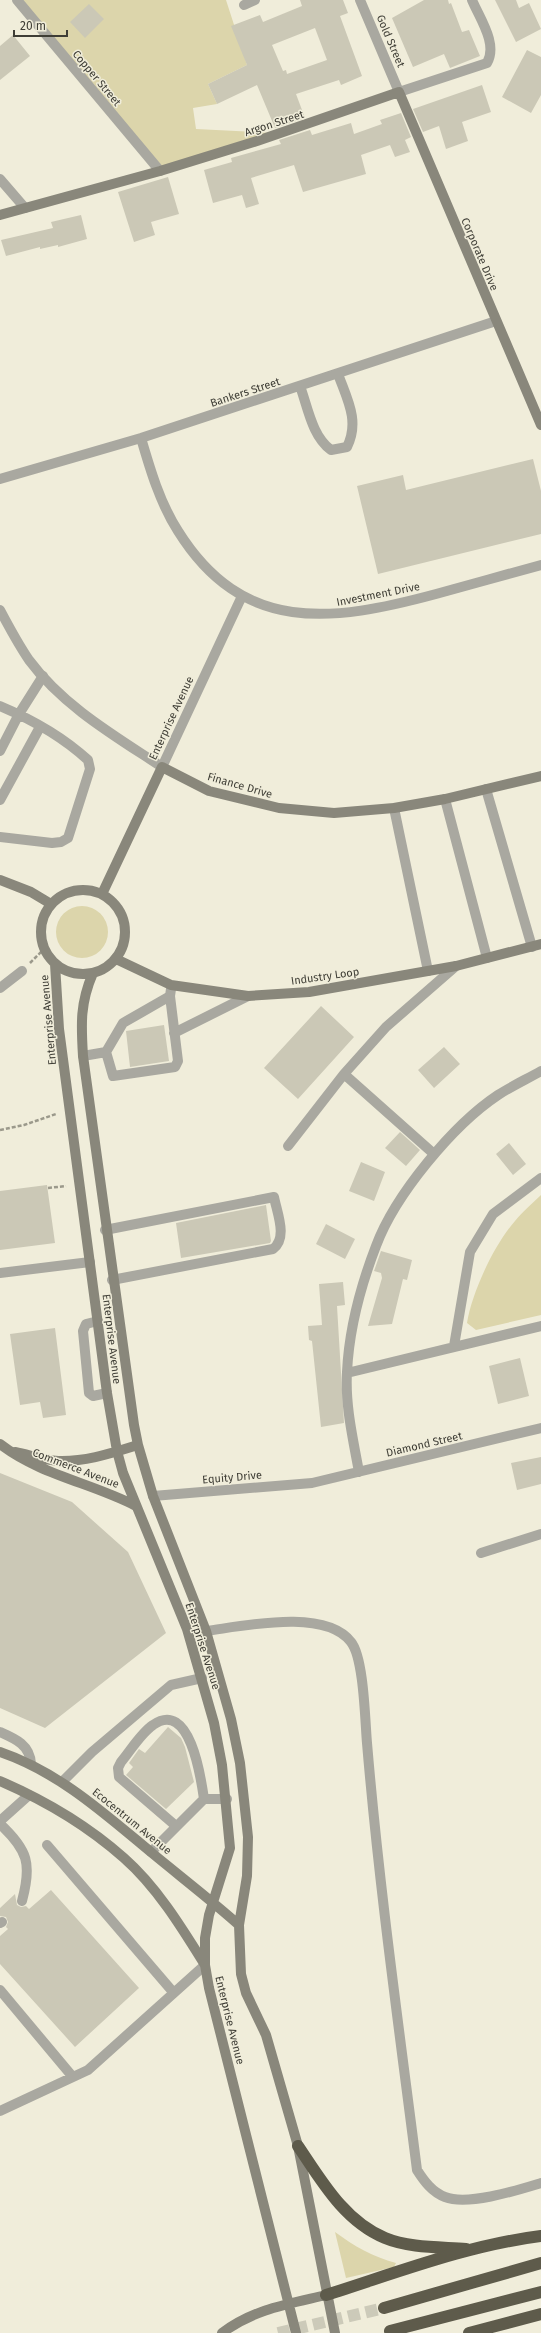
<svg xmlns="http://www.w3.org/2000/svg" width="541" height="2333" viewBox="0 0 541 2333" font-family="'Fira Sans',sans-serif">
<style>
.green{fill:#dcd5ab}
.building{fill:#cbc8b6;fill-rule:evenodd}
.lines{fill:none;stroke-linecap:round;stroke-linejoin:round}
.highway-tunnel{stroke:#cccab9;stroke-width:12;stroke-dasharray:12 6;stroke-linecap:butt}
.path{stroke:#9b998b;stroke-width:2.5;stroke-dasharray:4 2;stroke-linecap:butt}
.lane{stroke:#a9a8a0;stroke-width:10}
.street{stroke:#a9a8a0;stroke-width:10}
.secondary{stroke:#89877b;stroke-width:10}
.highway{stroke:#5e5b4b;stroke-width:12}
.labels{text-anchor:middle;stroke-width:3;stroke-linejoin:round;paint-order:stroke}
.street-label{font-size:11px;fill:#3e3d35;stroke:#f0edda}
</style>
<rect width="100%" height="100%" fill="#f0edda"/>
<path class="green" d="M20,0H226L247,65L208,84L217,104L193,108L196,129L273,133L162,167Z
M56 932a26 26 0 1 1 52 0a26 26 0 1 1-52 0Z
M541,1195V1315L476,1330L467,1323C472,1292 494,1245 515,1221C522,1212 532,1204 541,1195Z
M335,2232C354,2246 373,2257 396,2263L394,2267L346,2278Z"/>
<path class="building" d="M300,0H343L348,13L340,16L362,76L341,85L339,80L296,94L305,118L275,128L257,85L217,104L208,84L247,65L231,26L260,15L263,22L302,6ZM315,28L327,60L287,74L286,70L283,71L272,45Z
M424,0H448L449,4L451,3L462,32L469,30L480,56L450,68L444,54L413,67L392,18Z
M495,0H516L519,8L529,3L541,29L516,42Z
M89,4L104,19L85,38L70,22Z
M13,35L30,56L0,80V46Z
M527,50L541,57V95L531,113L502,97Z
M482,85L491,112L462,122L468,141L446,149L439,126L423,132L413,109Z
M401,113L411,137L405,140L410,152L395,157L390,145L361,155L366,174L303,192L294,165L251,178L259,204L246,208L242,195L213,203L204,170L232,162L231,158L281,144L279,140L310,130L312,135L351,123L354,134L382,124L380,120Z
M168,177L179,214L151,222L155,235L134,242L118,192Z
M81,215L87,239L58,247V245L40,249V247L6,256L1,240L53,228L51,222Z
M533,459L541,491V534L378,574L357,486L403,475L406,490Z
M321,1006L354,1037L298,1099L264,1068Z
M164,1025L169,1061L130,1067L126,1031Z
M444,1047L460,1064L434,1088L418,1070Z
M400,1132L420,1150L406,1166L385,1148Z
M509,1143L526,1164L513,1175L496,1154Z
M361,1162L385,1172L374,1201L349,1191Z
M47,1185L55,1243L0,1250V1191Z
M266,1205L271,1241L270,1243L181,1258L176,1223Z
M326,1224L355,1239L345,1259L316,1244Z
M381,1251L412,1260L407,1280L403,1279L392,1324L368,1326L382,1278L381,1273L374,1271Z
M343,1282L345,1305L337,1306L344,1423L321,1427L312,1341L309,1340L308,1326L322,1325L319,1284Z
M55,1328L66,1415L43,1418L40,1402L20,1405L10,1334Z
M520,1358L529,1396L498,1404L489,1366Z
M541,1457V1484L517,1490L511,1463Z
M0,1473L72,1502L128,1552L166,1633L45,1728L0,1708Z
M168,1727L181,1738L185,1747L194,1782L166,1809L126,1775L133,1767L129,1763L139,1749L145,1753Z
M51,1890L139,1988L75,2047L0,1964V1936L8,1929L6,1927L8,1922L6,1917L0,1916V1908L15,1894L17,1905L21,1907L26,1906L29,1909Z"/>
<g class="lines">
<path class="highway-tunnel" d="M278,2333L384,2308"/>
<path class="path" d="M30,963L44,949
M0,1130L24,1125L56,1114
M48,1188L66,1186"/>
<path class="lane" d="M0,706C31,719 63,737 88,760L90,769L68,838L61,842L52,843L0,837
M0,751L19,714L43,676
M486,789L532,947
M445,799L487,958
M0,800L40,727
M394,808L428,971
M0,988L22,971
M174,1033L248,996
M106,1052L113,1076L175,1067L178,1061L170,996
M83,1056L106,1052L123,1023L170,996L171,989
M105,1230L274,1197C277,1213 288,1238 273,1249L112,1280
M0,1273L90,1262
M98,1321L86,1324L83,1331L89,1393L93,1396L107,1393
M0,1732C16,1739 30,1745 31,1764
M62,1782L92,1752L171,1685L202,1678
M0,1824C28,1850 32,1864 22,1901
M176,1826L119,1777L118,1768L121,1762C131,1750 141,1733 153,1725C190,1699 201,1778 204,1799
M47,1845L173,1992
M151,1852L204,1799H227
M0,1923L2,1922
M0,1990L72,2076
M0,2111L88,2070L205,1965"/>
<path class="street" d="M17,0L160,171
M360,0L399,92L487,63C498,44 480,19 472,0
M244,5L255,0
M0,179L25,208
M300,386C308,408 312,436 331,450L347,447C360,421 347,399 338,374
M141,438C150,469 160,503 178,531C243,635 332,622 436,594C471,584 506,575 541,565
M0,479L141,438L496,321
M0,610C9,627 18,644 29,660C63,706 115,736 162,767L242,596
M344,1074L434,1154
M288,1146L344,1074L386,1027L456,966
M454,1346L470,1252L493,1214L541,1178
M347,1373L541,1326
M359,1472C353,1439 345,1405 347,1372C349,1331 361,1285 376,1246C395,1195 453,1125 498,1095C512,1086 527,1079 541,1071
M153,1496L312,1483L541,1428
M481,1553L541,1534
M206,1631C244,1626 325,1608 351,1642C364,1658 365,1721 367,1743C379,1886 399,2028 417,2170C424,2181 432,2192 445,2197C468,2206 518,2190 541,2183
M0,1821L29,1795"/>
<path class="secondary" d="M0,215L160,171L257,141L399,92L541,425
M0,880L31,892L51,904
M41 932a42 42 0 1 1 84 0a42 42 0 1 1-84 0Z
M102,894L162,767L209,791L279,808L334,813L394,808L445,799L541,776
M116,959L171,985L248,996L309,992L456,966L541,944
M55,964L59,1029L107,1393L117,1451L123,1473L187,1629L214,1723L222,1765L230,1848L209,1915L205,1938V1965L209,1988L296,2333
M93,973C80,1003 81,1024 83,1056L134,1425L138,1445L153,1496L206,1631L231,1719L240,1763L248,1837L247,1876L239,1925L241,1974L246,1993L266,2035L298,2146L335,2333
M0,1444C40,1475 92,1483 136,1506
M15,1452C30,1455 44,1460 58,1461C86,1462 112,1453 138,1445
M0,1752C59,1772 105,1814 152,1853C181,1877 211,1900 239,1925
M0,1781C44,1800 88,1826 124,1858C157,1887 182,1928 205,1965
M222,2333C254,2309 288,2304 326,2295"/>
<path class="highway" d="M298,2146C321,2180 344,2221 385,2238C409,2248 440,2247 466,2249
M326,2295C396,2273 468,2245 541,2236
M384,2308L541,2263
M390,2331L541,2292
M469,2333L541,2314"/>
</g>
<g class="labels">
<g class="street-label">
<text transform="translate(391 41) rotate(67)" y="4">Gold Street</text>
<text transform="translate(97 78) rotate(50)" y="4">Copper Street</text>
<text transform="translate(274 123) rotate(-18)" y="4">Argon Street</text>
<text transform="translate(480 254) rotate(67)" y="4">Corporate Drive</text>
<text transform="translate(245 392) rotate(-18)" y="4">Bankers Street</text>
<text transform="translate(378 594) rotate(-11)" y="4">Investment Drive</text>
<text transform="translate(171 718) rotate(-65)" y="4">Enterprise Avenue</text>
<text transform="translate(240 785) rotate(16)" y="4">Finance Drive</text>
<text transform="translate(325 976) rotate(-8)" y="4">Industry Loop</text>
<text transform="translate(48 1020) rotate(-95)" y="4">Enterprise Avenue</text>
<text transform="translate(112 1339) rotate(83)" y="4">Enterprise Avenue</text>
<text transform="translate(424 1444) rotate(-13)" y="4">Diamond Street</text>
<text transform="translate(76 1468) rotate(21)" y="4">Commerce Avenue</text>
<text transform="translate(232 1477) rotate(-5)" y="4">Equity Drive</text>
<text transform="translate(203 1646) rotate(72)" y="4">Enterprise Avenue</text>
<text transform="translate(132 1821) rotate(39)" y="4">Ecocentrum Avenue</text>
<text transform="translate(230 2020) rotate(76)" y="4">Enterprise Avenue</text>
</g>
</g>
<path d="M14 30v6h53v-6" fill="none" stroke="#3e3d35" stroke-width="2"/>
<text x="20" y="30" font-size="12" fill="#3e3d35" stroke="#f0edda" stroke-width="3" paint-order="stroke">20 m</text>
</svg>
